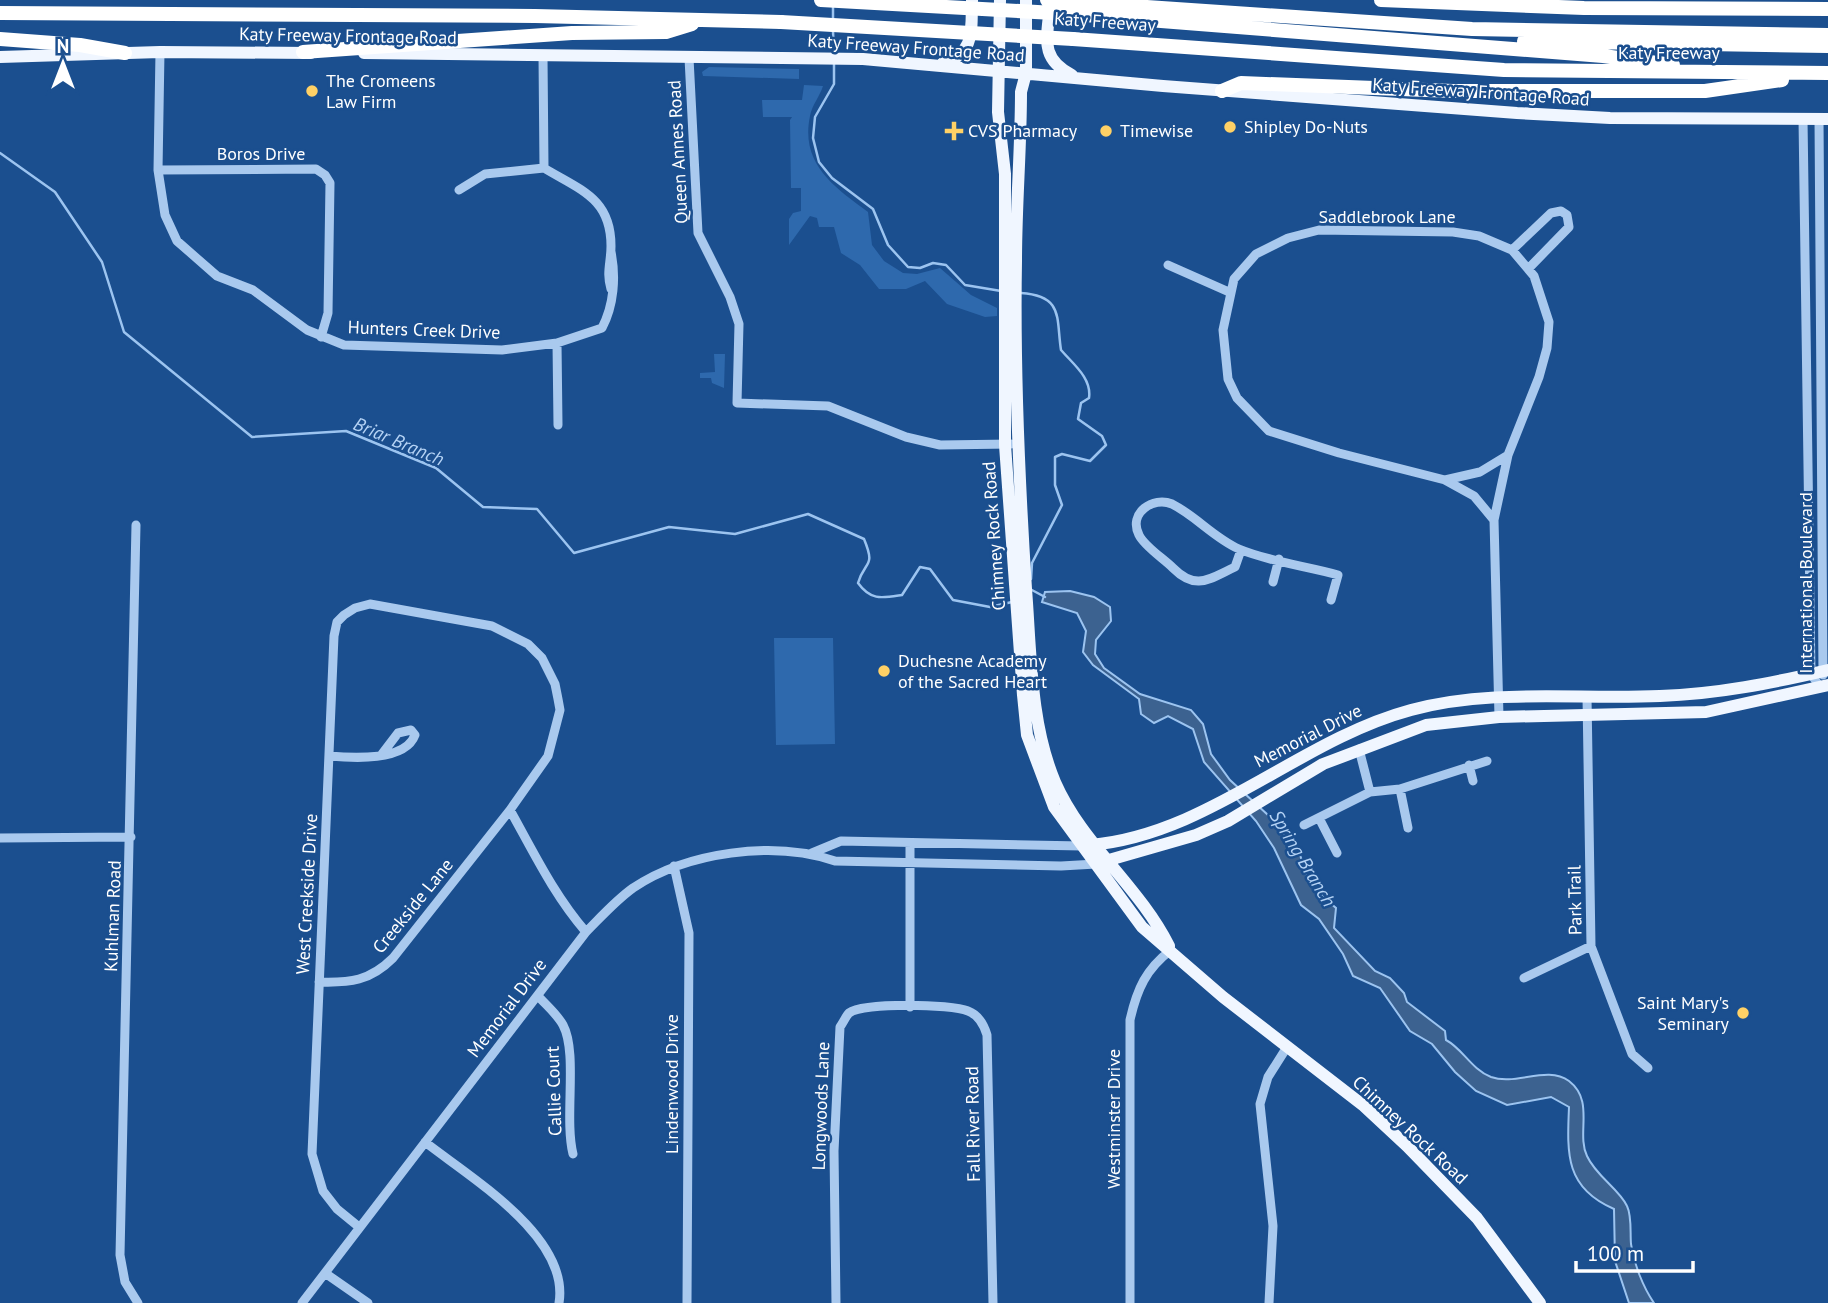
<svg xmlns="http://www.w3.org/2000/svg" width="1828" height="1303" viewBox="0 0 1828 1303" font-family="'PT Sans',sans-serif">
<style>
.green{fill:#2e69ad}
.water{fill:#3c6290;stroke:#9cc4f0;stroke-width:2}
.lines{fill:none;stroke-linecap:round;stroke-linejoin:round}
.stream{stroke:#9cc4f0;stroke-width:2.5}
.minor{stroke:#a9c9ee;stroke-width:9}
.major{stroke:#f0f6ff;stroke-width:12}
.highway{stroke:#fff;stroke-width:14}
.highway-bridge{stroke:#fff;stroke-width:14}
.poi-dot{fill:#ffd166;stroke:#1b4f8f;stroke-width:2.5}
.labels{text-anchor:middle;stroke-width:5;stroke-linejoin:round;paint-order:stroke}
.street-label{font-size:18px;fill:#fff;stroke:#1b4f8f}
.poi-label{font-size:18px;fill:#fff;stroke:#1b4f8f;text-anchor:start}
.water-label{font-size:19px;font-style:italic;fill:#b5d3f5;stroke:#1b4f8f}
</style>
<rect width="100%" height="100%" fill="#1b4f8f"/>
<path class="green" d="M709,67L799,69V79L703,76L702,72Z
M804,85L823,86C820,96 812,105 810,116C800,164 834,187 868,212L872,245L884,261L903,273L917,274L940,268L971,295L997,308V316L985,317L947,304L925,281L906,289H879L860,265L841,253L834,227H819L817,218L810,216L789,245V219L793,213L801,211V188H791L790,120L799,107L793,117H763L762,100H802Z
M714,354H725L724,388L712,383L711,378H700V373L715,372Z
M774,638H833L835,744L776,745Z"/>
<path class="water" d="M1070,591L1094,597L1110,607L1111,621L1096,640L1095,654L1104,668L1140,694L1191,710L1203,724L1211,754L1230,780L1269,816L1300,855L1307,876L1321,888L1322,896L1336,908L1334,928L1375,971L1390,978L1404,993L1407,1002L1445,1031L1446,1040C1463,1049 1471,1069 1491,1077C1516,1086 1547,1065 1569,1081C1595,1101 1576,1133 1587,1156C1596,1176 1619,1189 1627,1206C1632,1216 1630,1233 1631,1244C1634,1264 1643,1287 1654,1303H1629L1615,1261L1614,1209C1565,1188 1567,1154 1569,1107L1551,1097L1507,1105L1476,1091L1455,1072L1432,1044L1410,1031L1380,988L1353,976L1343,954L1319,919L1301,905L1274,848L1256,821L1204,762L1193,729L1168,716L1154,723L1141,714L1139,699L1093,665L1083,652L1086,631L1077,613L1042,602L1045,592Z"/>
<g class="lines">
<path class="stream" d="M833,7V21
M833,31L834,56
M834,63V84L815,117L813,138L819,162L832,178L873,209L888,245L908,267L920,268L933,263L946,265L965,285L1001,291
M0,153L55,192L102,262L124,332L252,437L346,431L436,468L483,507L537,509L574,553L669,527L735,534L808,514L864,539C876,568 865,560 858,583C871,601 882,598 902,595L920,567L930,569L953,600L990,607L1012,602
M1021,293C1064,296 1056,318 1061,350C1073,364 1092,378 1089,398L1081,403L1078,419L1102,436L1106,445L1090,461L1062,454L1055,457V485L1062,505L1032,563L1031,579
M1030,589L1045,597"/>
<path class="minor" d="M160,52L158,170L165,215L177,241L217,276L253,290L307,330L344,345L502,350L557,343L602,328C614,305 616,277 611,252
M543,56L544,168
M689,58L698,233L730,297L739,324L737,403L828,406L906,437L940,445L1011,444
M1803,119L1811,674L1820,687
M1819,119L1823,675
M544,168C580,190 611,198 611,246C611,263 606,272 611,289
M158,170L316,169L325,175L330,183L328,313L321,337
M459,190L485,174L544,168
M1512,250L1551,213L1561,211L1567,215L1569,227L1528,269
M1168,265L1229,292
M557,343L558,425
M1445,480L1474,496L1494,520
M136,525L120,1255L125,1282L138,1303
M1241,550L1235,567C1209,579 1196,591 1173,568C1164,559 1144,546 1139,535C1128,513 1153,496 1172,504C1196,516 1214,538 1239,549C1270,562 1306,566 1338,575L1331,600
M1273,582L1279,559
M1587,697L1591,946L1632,1054L1648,1068
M1499,717L1494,520L1508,455L1539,377L1547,348L1549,322L1534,276L1512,250L1479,236L1453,232L1319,230L1288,238L1256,254L1234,279L1223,330L1228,379L1237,398L1269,431L1339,453L1445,480L1480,472L1508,455
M1359,749L1370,792
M329,756C352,758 405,762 415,735L411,730L398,733L382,754
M1469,765L1473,781
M1400,789L1408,828
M510,810C534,853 554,895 586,932
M1319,818L1337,853
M1304,825L1370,792L1400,789L1487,761
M0,838L131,837
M910,843V1007
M812,853L841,841L1082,846
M674,866L689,933L687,1303
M1524,978L1591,946
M319,982C350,983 370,981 393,958L510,810L548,756L560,710L558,699L555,684L542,658L528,644L492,626L370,604L355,608L344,615L337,622L334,636L312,1154L323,1191L337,1209L359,1227
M538,996C546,1005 557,1014 563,1025C578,1053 564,1118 573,1154
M425,1142C471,1178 570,1237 559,1303
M325,1273L368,1303
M302,1303L586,932C601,917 615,901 633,888C687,852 773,840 835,861L1061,866L1096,864
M836,1303L834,1151L840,1027C843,1023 846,1016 849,1013C864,1002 951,1004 968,1011C979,1015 984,1025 987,1035L993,1303
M1130,1303V1020C1137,989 1146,969 1171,950
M1269,1303L1273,1226L1260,1104L1268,1077L1287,1047"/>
<path class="major" d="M1000,0L998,112L1005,174V445L1023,695L1027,735L1054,807L1142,927L1223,997L1364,1106L1407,1146L1477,1218L1540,1303
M1026,0V73L1021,92C1021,148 1016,205 1016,261C1014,371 1019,480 1026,589C1031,652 1030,723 1055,782C1082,844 1139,886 1169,946
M1050,4C1048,36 1038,58 1072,75
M364,53L863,59L1163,86L1517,113L1610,118L1828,119
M0,57L160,52L311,53
M943,63C976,53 971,29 972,0
M1090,845C1208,835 1299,740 1411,710C1492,688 1578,700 1660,696C1718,694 1772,683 1828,670
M1102,862L1196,835L1228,821L1323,764L1426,725L1499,717L1706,712L1828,685"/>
<path class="highway" d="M1381,0L1584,8L1828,9
M1073,2L1472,29L1828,35
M0,13L535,16L781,22
M1072,14L1603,56L1673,65
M0,39L80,45L125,53
M1073,39L1504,70L1828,73
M1524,41L1828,46
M303,52L572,33L666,32L692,24
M1222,91L1241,83L1453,91H1705L1782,80"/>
<path class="highway-bridge" d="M821,0L1072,14
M1047,0L1073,2
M781,22L1073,39"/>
</g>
<g class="poi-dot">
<circle cx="312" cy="91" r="7"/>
<circle cx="1230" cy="127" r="7"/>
<path d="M950.5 120.5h7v7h7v7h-7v7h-7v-7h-7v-7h7z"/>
<circle cx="1106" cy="131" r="7"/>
<circle cx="884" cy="671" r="7"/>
<circle cx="1743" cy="1013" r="7"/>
</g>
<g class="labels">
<g class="street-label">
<text transform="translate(1105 22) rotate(4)" y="6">Katy Freeway</text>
<text transform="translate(348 36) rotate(1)" y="6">Katy Freeway Frontage Road</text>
<text transform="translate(916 48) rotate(4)" y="6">Katy Freeway Frontage Road</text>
<text x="1669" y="59">Katy Freeway</text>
<text transform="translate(1481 92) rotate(4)" y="6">Katy Freeway Frontage Road</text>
<text transform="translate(678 152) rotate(-93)" y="6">Queen Annes Road</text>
<text x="261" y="160">Boros Drive</text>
<text x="1387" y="223">Saddlebrook Lane</text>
<text transform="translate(424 330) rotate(2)" y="6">Hunters Creek Drive</text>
<text transform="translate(994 536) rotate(-94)" y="6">Chimney Rock Road</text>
<text transform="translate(1806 583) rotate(-90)" y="6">International Boulevard</text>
<text transform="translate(1308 736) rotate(-27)" y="6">Memorial Drive</text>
<text transform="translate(307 894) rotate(-87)" y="6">West Creekside Drive</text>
<text transform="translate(1575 900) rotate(-91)" y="6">Park Trail</text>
<text transform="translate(413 906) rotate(-51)" y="6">Creekside Lane</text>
<text transform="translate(113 916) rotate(-88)" y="6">Kuhlman Road</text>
<text transform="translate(507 1008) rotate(-53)" y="6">Memorial Drive</text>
<text transform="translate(672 1084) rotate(-90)" y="6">Lindenwood Drive</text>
<text transform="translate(554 1091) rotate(-92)" y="6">Callie Court</text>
<text transform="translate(821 1106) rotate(-88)" y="6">Longwoods Lane</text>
<text transform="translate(1114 1119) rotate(-90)" y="6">Westminster Drive</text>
<text transform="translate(973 1124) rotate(-91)" y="6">Fall River Road</text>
<text transform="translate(1410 1130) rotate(43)" y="6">Chimney Rock Road</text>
</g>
<g class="poi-label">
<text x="326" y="87">The Cromeens<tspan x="326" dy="21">Law Firm</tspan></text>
<text x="1244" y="133">Shipley Do-Nuts</text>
<text x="968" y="137">CVS Pharmacy</text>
<text x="1120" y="137">Timewise</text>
<text x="898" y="667">Duchesne Academy<tspan x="898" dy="21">of the Sacred Heart</tspan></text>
<text x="1729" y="1009" text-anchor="end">Saint Mary's<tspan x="1729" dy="21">Seminary</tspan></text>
</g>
<g class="water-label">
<text transform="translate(399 441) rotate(23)" y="7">Briar Branch</text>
<text transform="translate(1303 858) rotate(59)" y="7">Spring Branch</text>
</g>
</g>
<g transform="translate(63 63)" stroke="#1b4f8f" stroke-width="5" paint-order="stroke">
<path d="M0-5L12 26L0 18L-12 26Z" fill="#ffffff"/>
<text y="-10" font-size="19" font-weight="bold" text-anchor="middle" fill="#ffffff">N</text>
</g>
<path d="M1576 1261v10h117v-10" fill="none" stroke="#ffffff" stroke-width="3.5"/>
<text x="1587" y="1261" font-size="21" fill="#ffffff" stroke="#1b4f8f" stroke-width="5" paint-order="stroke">100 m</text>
</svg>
